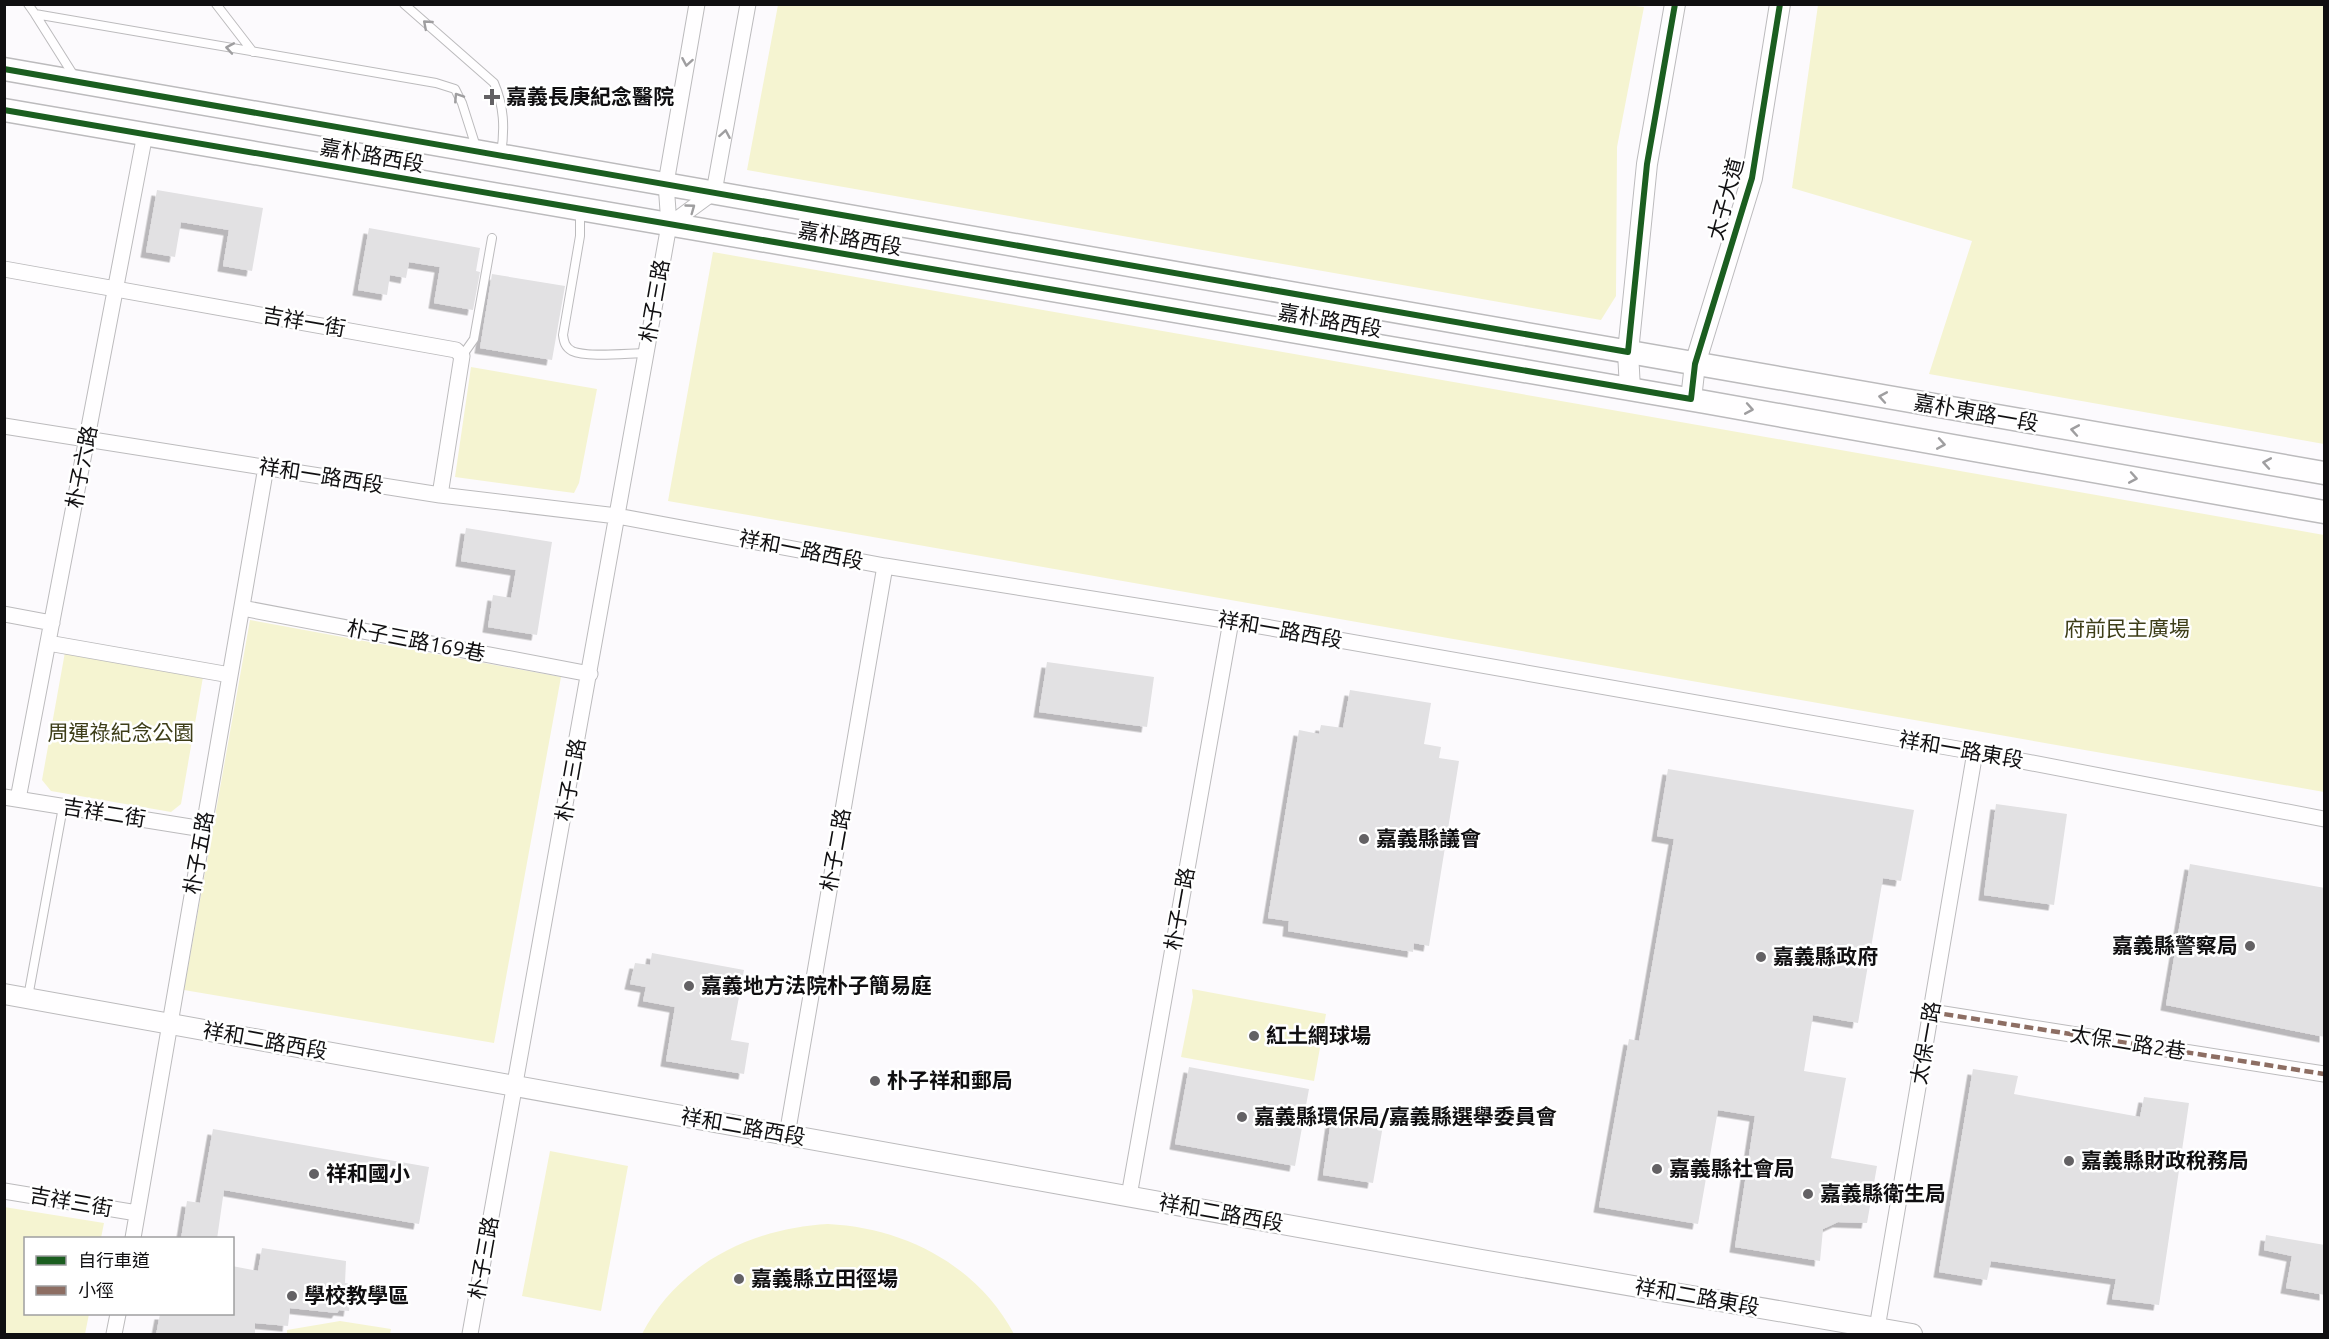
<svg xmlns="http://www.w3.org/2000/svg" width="2329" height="1339" viewBox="0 0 2329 1339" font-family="Ubuntu,'Noto Sans TC',sans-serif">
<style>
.green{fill:#f5f4d1}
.building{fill:#e2e1e3;filter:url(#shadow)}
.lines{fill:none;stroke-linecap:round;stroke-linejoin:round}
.service-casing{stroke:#bcbbbd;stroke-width:10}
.minor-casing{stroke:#bcbbbd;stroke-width:17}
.tertiary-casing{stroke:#bcbbbd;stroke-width:22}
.secondary-casing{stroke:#bcbbbd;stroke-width:25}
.service{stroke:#fffeff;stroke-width:8}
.minor{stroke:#fffeff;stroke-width:15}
.tertiary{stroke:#fffeff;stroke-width:20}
.secondary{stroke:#fffeff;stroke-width:22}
.quiet{stroke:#8d6e63;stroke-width:4.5;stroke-dasharray:9 4.5;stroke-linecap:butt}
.cycleway-casing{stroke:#fff;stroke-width:10}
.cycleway{stroke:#1b5e20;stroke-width:6}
.oneway{stroke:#9f9ea0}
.poi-dot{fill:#636164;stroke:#fff;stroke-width:2}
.labels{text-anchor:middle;stroke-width:5;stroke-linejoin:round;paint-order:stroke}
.poi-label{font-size:21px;font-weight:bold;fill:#100f11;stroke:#fff;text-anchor:start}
.street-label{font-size:21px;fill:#100f11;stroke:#fff}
.park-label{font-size:21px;fill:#3d3d18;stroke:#fff}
</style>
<defs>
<filter id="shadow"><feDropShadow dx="-5.5" dy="5.5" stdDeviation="0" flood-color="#0004"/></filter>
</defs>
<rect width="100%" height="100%" fill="#fcfafd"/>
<path class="green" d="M1627,5L1644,7L1617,147L1616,296L1601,320L747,170L778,5Z
M1818,5H2324V444L1929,374L1972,241L1792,188Z
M713,252L2324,535V792L668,501Z
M471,367L597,389L579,483L574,493L455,477Z
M250,620L561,677L494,1043L184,990Z
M65,652L203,677L181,804L171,812L51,791L42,780Z
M1192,989L1326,1014L1314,1081L1181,1057L1193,997Z
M550,1151L628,1166L601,1311L522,1296Z
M4,1207L104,1223L101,1238H26V1314H89L85,1334H5Z
M828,1224C905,1228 977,1265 1014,1334H642C678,1264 752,1228 828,1224Z
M340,1321L391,1329L390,1334H287V1330Z"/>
<path class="building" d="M157,190L263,208L252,271L223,266L229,230L181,222L175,257L146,252Z
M369,228L480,248L476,271L480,272L473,310L434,303L440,267L409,262L406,278L390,275L387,295L358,290Z
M492,274L565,286L552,360L480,348Z
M466,528L552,542L537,635L488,627L493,595L511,598L516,570L461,561Z
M1047,662L1154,677L1147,727L1039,712Z
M1350,690L1431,703L1424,744L1441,747L1439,758L1459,761L1429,946L1414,943L1413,952L1288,931L1289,921L1268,918L1299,730L1319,734L1321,725L1343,728Z
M1668,769L1914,810L1901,881L1883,878L1858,1023L1813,1015L1804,1071L1846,1078L1831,1158L1877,1166L1867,1223L1838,1222L1823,1229L1820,1261L1735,1247L1755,1116L1718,1110L1698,1224L1599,1207L1629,1039L1639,1041L1674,839L1657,836Z
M1996,804L2067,814L2054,905L1984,895Z
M2190,864L2325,888V1037L2166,1005Z
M652,953L744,970L731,1040L749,1043L744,1074L666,1061L675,1007L643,1001L646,987L630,984L635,963L650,965Z
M1189,1067L1309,1089L1295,1166L1175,1144Z
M1973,1069L2018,1076L2014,1094L2140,1117L2144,1097L2189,1103L2159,1305L2112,1299L2116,1279L1991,1261L1987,1280L1939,1272Z
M1333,1107L1385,1114L1373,1183L1323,1175Z
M213,1129L429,1167L419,1224L224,1190L217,1239H181L187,1201L200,1203Z
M2266,1235L2325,1245V1295L2286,1288L2292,1256L2264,1250Z
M262,1248L346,1261L345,1283L353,1284L349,1311L339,1310L337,1313L290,1308L288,1326L255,1323V1335H156L160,1314H232V1266L258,1271Z"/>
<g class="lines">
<defs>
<path id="service" d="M28,4L35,14L436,83L455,89L462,103L476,147
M216,4L253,52
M404,4L494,83C504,106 505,128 501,154
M35,14L74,76
M580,210V236L563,335C564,342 565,347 572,351C587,358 629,353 646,353
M462,356L474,339L492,238
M28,997L63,807"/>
<path id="minor" d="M669,225L714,192L748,4
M4,269L456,350L462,356L440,495
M4,426L440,495L617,516L885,566L1231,621L1975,752L2324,819
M242,608L590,674
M4,614L52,623
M48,643L230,675
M4,797L203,829
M18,799L145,134
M1931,1012L2324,1074
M787,1135L885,566
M4,1191L137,1213
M1129,1196L1231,621
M133,1238L266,467
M114,1334L118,1314
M470,1334L669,225L666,183L697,4
M1876,1334L1975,752"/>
<path id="tertiary" d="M1630,389L1628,352L1647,164L1675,4
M1691,399L1695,364L1752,178L1780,4
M4,994L1482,1260L1912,1334"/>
<path id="secondary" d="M4,69L2324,473
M4,110L1705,402L2324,512"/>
</defs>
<use href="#service" class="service-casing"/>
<use href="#minor" class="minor-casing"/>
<use href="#tertiary" class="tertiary-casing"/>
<use href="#secondary" class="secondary-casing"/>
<use href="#service" class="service"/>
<use href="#minor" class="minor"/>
<use href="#tertiary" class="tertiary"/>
<use href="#secondary" class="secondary"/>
<path class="quiet" d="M1931,1012L2324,1074"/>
<defs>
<path id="cycleway" d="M4,69L1628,352L1647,164L1675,4
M4,110L1691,399L1695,364L1752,178L1780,4"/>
</defs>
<use href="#cycleway" class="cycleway-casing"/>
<use href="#cycleway" class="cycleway"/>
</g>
<defs><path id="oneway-chevron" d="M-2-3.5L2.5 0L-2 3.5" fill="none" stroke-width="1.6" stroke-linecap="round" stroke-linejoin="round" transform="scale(1.5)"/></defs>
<g class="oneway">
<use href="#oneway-chevron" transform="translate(427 24) rotate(-139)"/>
<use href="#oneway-chevron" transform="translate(230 48) rotate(-170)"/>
<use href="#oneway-chevron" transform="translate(687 62) rotate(100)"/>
<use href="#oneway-chevron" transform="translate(458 97) rotate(-123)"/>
<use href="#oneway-chevron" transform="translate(725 134) rotate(-80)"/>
<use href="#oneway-chevron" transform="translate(691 208) rotate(-36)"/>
<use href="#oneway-chevron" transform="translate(1883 397) rotate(-170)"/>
<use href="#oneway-chevron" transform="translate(1749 409) rotate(10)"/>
<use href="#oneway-chevron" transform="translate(2075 430) rotate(-170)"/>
<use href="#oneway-chevron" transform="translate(1941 444) rotate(10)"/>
<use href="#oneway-chevron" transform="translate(2267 463) rotate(-170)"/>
<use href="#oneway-chevron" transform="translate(2133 478) rotate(10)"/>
</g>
<g class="poi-dot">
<path d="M489 88h6v6h6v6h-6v6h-6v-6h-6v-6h6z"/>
<circle cx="1364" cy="839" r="6"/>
<circle cx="2250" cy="946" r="6"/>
<circle cx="1761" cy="957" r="6"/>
<circle cx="689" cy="986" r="6"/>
<circle cx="1254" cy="1036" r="6"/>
<circle cx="875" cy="1081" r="6"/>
<circle cx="1242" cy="1117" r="6"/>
<circle cx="2069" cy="1161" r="6"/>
<circle cx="1657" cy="1169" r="6"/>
<circle cx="314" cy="1174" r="6"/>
<circle cx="1808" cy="1194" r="6"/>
<circle cx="739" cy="1279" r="6"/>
<circle cx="292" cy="1296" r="6"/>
</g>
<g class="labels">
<g class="poi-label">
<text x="506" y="104">嘉義長庚紀念醫院</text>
<text x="1376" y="846">嘉義縣議會</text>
<text x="2238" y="953" text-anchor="end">嘉義縣警察局</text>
<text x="1773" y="964">嘉義縣政府</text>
<text x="701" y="993">嘉義地方法院朴子簡易庭</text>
<text x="1266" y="1043">紅土網球場</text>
<text x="887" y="1088">朴子祥和郵局</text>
<text x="1254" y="1124">嘉義縣環保局/嘉義縣選舉委員會</text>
<text x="2081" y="1168">嘉義縣財政稅務局</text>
<text x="1669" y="1176">嘉義縣社會局</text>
<text x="326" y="1181">祥和國小</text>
<text x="1820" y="1201">嘉義縣衛生局</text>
<text x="751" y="1286">嘉義縣立田徑場</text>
<text x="304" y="1303">學校教學區</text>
</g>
<g class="street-label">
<text transform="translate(372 156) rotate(10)" y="7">嘉朴路西段</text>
<text transform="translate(1726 199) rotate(-75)" y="7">太子大道</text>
<text transform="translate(850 239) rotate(10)" y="7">嘉朴路西段</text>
<text transform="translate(655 301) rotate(-80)" y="7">朴子三路</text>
<text transform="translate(1330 321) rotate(10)" y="7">嘉朴路西段</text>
<text transform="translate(304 322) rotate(10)" y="7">吉祥一街</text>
<text transform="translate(1976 413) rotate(10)" y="7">嘉朴東路一段</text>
<text transform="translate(82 467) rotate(-79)" y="7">朴子六路</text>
<text transform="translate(321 476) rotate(9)" y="7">祥和一路西段</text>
<text transform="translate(801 550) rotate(11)" y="7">祥和一路西段</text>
<text transform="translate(1280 630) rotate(10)" y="7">祥和一路西段</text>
<text transform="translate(416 641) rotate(11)" y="7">朴子三路169巷</text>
<text transform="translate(1961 750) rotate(10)" y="7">祥和一路東段</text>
<text transform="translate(571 780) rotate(-80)" y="7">朴子三路</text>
<text transform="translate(104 813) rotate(9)" y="7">吉祥二街</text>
<text transform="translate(836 850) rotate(-80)" y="7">朴子二路</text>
<text transform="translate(199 853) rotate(-80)" y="7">朴子五路</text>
<text transform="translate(1180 909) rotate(-80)" y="7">朴子一路</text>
<text transform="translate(265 1041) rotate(10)" y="7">祥和二路西段</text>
<text transform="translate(1926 1043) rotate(-80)" y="7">太保一路</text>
<text transform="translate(2128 1043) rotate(9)" y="7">太保二路2巷</text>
<text transform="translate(743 1127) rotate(10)" y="7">祥和二路西段</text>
<text transform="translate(71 1202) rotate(10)" y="7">吉祥三街</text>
<text transform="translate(1221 1213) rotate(10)" y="7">祥和二路西段</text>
<text transform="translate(484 1258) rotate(-80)" y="7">朴子三路</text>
<text transform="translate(1697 1297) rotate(10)" y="7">祥和二路東段</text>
</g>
<g class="park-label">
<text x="2127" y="636">府前民主廣場</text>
<text x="121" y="740">周運祿紀念公園</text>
</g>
</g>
<rect width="2329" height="1339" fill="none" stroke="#100f11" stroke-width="12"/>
<rect x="24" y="1237" width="210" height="78" fill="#ffffff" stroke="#9f9fa0" stroke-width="1.5"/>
<rect x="36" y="1256" width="30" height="9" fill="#1b5e20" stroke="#9f9fa0" stroke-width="1.5"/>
<text x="78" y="1267" font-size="18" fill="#100f11">自行車道</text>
<rect x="36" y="1286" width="30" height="9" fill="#8d6e63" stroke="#9f9fa0" stroke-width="1.5"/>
<text x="78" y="1297" font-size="18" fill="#100f11">小徑</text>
</svg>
